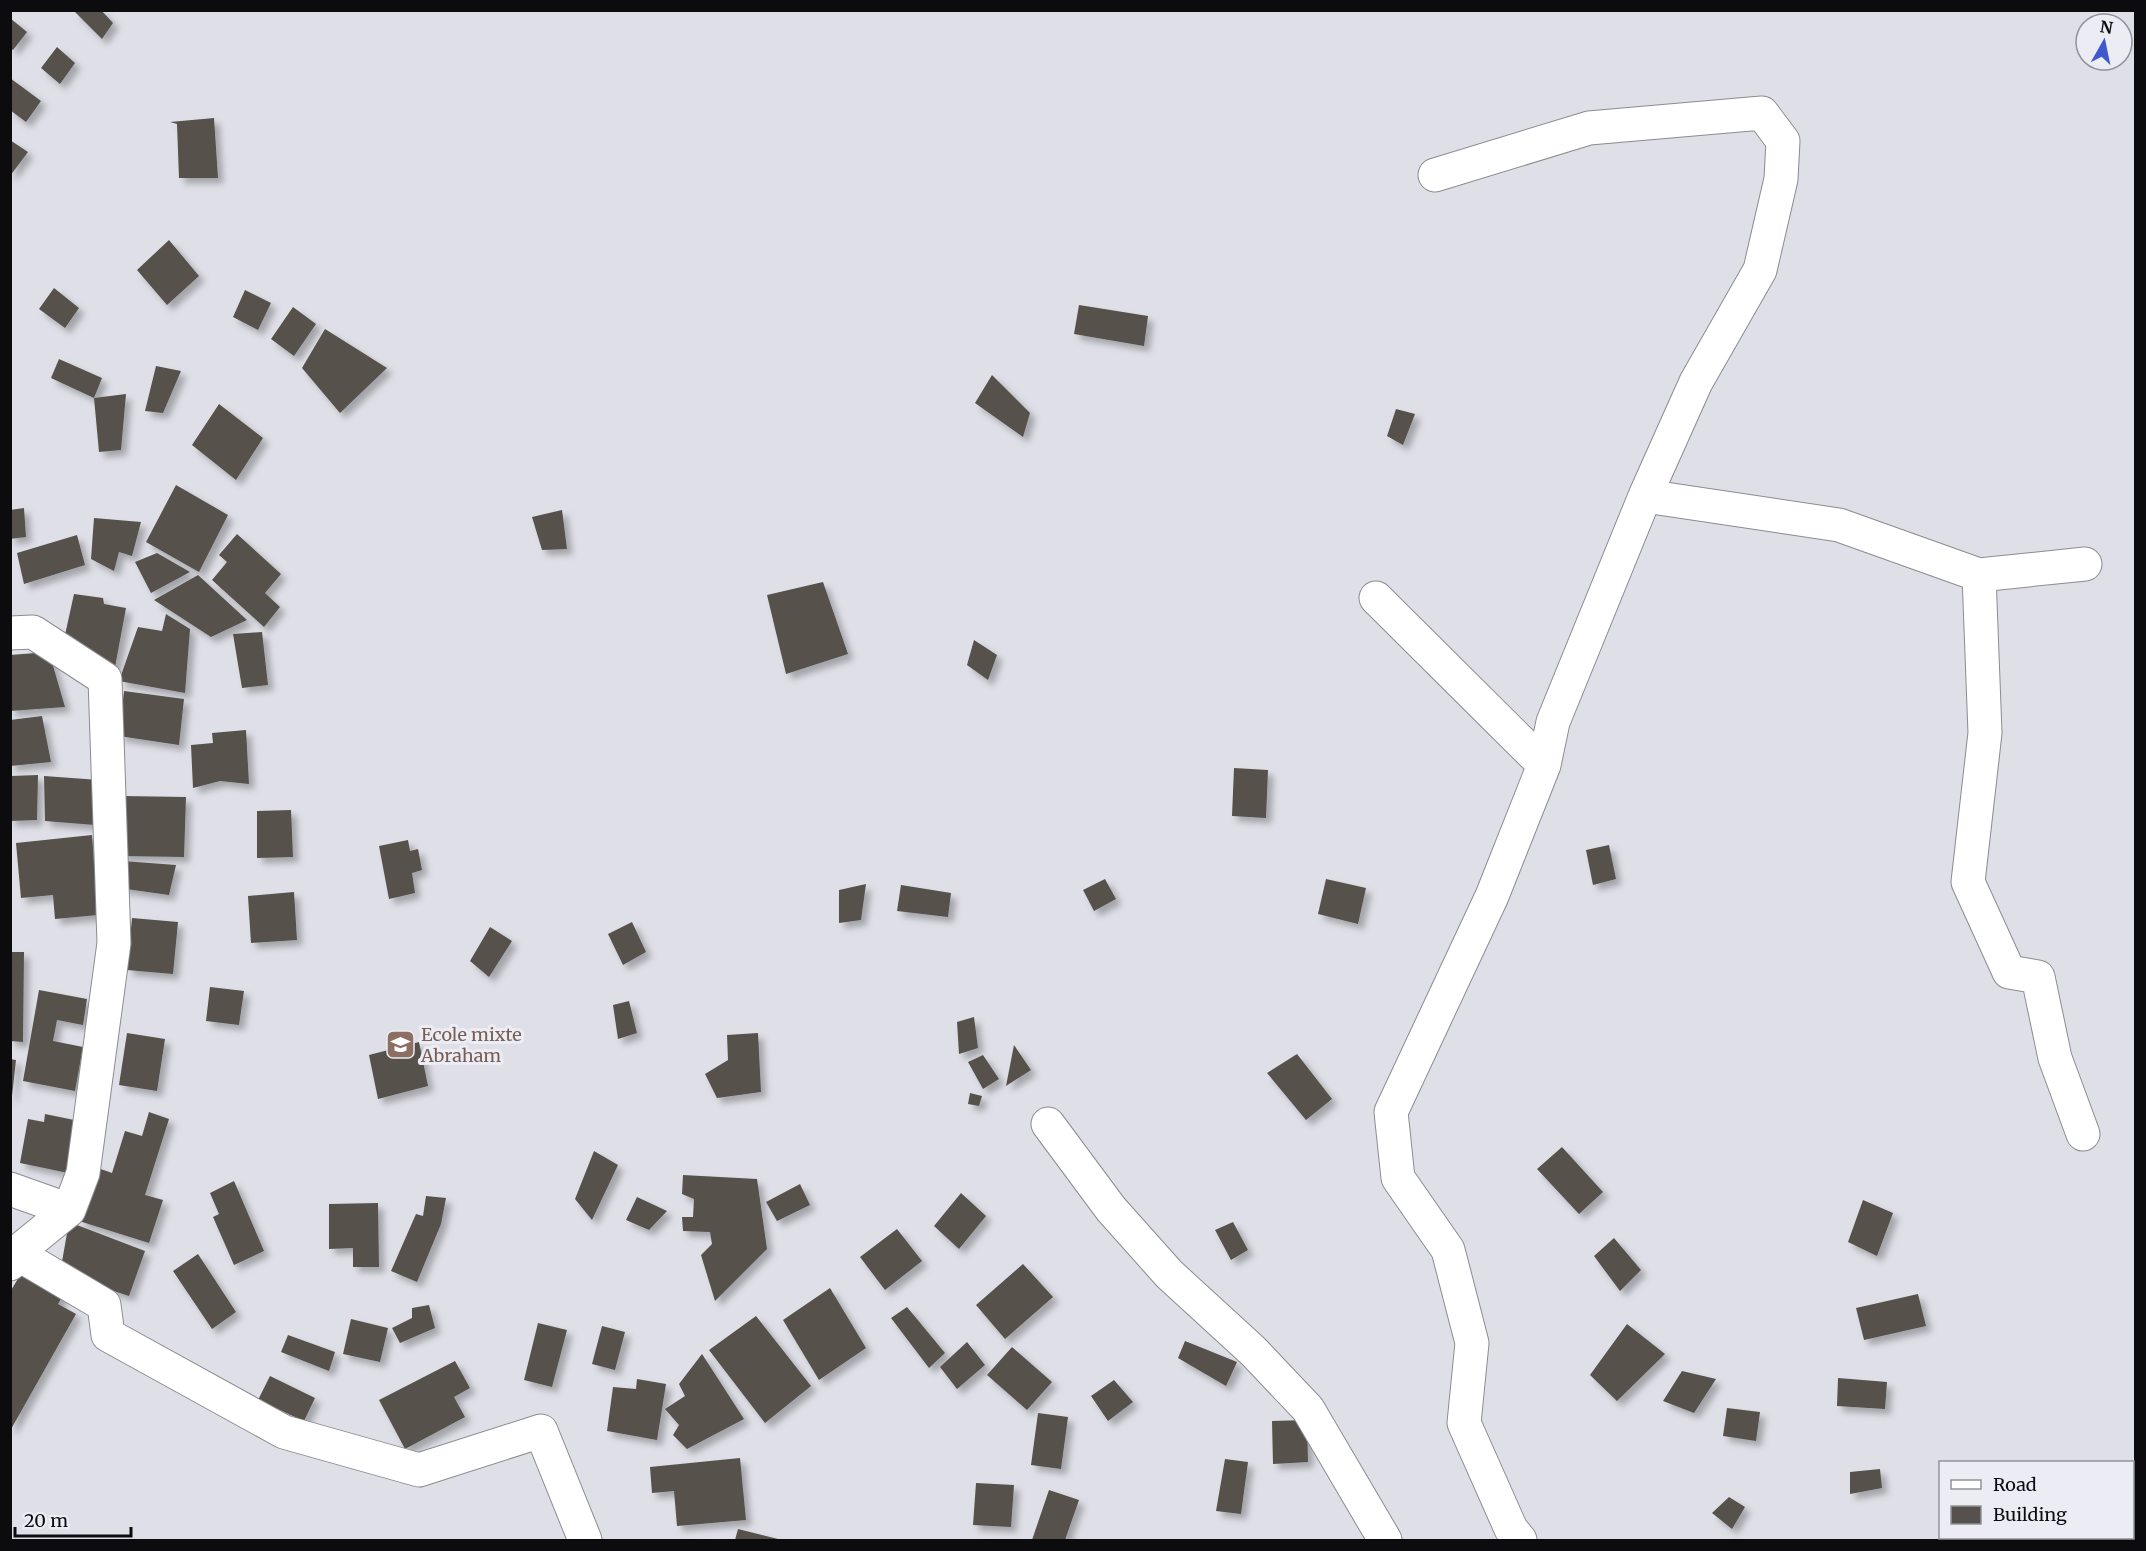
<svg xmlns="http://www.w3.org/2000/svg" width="2146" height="1551" viewBox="0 0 2146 1551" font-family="Merriweather,serif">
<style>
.building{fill:#56514c;filter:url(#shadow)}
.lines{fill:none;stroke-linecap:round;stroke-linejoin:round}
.minor-casing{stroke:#8b8b92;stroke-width:35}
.minor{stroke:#fff;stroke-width:33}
.labels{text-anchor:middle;stroke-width:6;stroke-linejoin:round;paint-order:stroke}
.education-label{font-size:18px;fill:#785e54;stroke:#ecedf4;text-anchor:start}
</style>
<defs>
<filter id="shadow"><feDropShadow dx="5.5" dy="5.5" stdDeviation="3" flood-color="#0004"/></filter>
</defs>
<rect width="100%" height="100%" fill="#dfe0e7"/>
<path class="building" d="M73,10H101L113,23L102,39Z
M10,18L27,32L13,50L10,48Z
M57,47L75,63L60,84L41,68Z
M10,78L41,101L26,122L10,110Z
M214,118L218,178H179L177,124L170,122Z
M10,140L28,152L10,176Z
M169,240L199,276L167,305L137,270Z
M54,288L79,308L65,328L39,309Z
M245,290L271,303L258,330L233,317Z
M1079,305L1148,316L1144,346L1074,334Z
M293,307L316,324L294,356L271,339Z
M325,329L387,368L340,413L302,368Z
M59,359L102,378L94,398L51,378Z
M156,366L181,371L163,413L145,411Z
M992,375L1030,413L1023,437L975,403Z
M126,394L121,450L99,452L94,398Z
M219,404L263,438L236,480L192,445Z
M1396,409L1415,414L1403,445L1387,436Z
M176,485L228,515L199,572L146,542Z
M24,508L26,537L10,539V510Z
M562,510L567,549L542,550L532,517Z
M94,518L141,522L132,556L119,552L114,571L91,559Z
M237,534L281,574L265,593L280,607L264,627L212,580L227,562L219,555Z
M77,535L85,565L24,584L17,553Z
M157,553L190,572L151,593L135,562Z
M198,575L247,620L211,637L154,600Z
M823,582L848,654L786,674L767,595Z
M74,594L103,598L104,604L126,608L115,667L90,662L92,651L63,644Z
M166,614L190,629L185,693L119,681L138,627L162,631Z
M262,632L268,685L242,688L233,634Z
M974,640L997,655L988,680L967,665Z
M49,652L65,707L10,711V655Z
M124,691L184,699L179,745L119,736Z
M42,716L51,762L10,766V720Z
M246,730L249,784L220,781L193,788L191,745L213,743L212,733Z
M1234,768L1268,770L1266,818L1232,816Z
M38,775L37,820L10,821V776Z
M44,776L99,780L95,825L45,821Z
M122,796L186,797L184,857L120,856Z
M291,810L293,857L257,858V811Z
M92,835L98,915L55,919L53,895L21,898L16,843Z
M408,840L410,851L418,849L422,870L412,873L415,893L389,899L379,846Z
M1609,845L1616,879L1593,885L1586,850Z
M123,861L176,865L169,895L119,888Z
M1105,879L1116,899L1094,911L1083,890Z
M1326,879L1366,888L1358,924L1318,914Z
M866,884L861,920L839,923V890Z
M901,885L951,893L948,917L897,911Z
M294,892L297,940L251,943L248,896Z
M132,918L178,922L173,974L127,970Z
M632,922L646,952L623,965L608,934Z
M490,927L512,941L489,977L470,961Z
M10,952H24L23,1042L10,1041Z
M210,987L244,991L239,1025L206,1021Z
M39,990L87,999L83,1025L57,1020L53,1041L83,1047L75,1091L23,1081Z
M629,1001L637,1033L618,1039L613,1005Z
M974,1017L978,1048L959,1054L957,1022Z
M127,1033L165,1039L157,1091L119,1085Z
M758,1033L761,1092L717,1098L705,1074L728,1060L727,1035Z
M419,1042L428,1086L378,1099L369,1055Z
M1014,1045L1031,1070L1006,1086Z
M1297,1054L1332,1099L1306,1120L1267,1073Z
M983,1055L999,1079L983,1089L968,1062Z
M10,1059L16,1060L12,1096H10Z
M970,1093L982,1096L979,1106L968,1104Z
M149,1112L169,1119L145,1195L163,1200L149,1243L79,1221L95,1167L112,1173L125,1131L142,1136Z
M45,1114L79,1121L73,1174L20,1163L28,1119L44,1122Z
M1562,1147L1603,1192L1579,1214L1537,1169Z
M594,1151L618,1165L592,1220L575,1199Z
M683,1175L757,1179L767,1249L715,1301L701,1255L712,1244L710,1232L683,1231L682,1217H693L694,1199L682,1194Z
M234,1181L264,1251L234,1265L213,1217L219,1214L210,1193Z
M800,1184L810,1205L777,1221L766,1202Z
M961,1193L986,1216L959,1249L934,1226Z
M426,1196L446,1198L441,1224L417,1282L391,1271L416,1214L423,1216Z
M637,1197L667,1211L649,1230L626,1220Z
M1863,1200L1893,1213L1877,1256L1848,1242Z
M378,1203L379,1267H353V1248L329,1249V1204Z
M69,1222L145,1251L129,1296L60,1273Z
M1233,1222L1248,1250L1231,1260L1215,1230Z
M897,1229L922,1261L885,1290L860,1257Z
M1614,1238L1641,1270L1620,1291L1594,1256Z
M198,1254L236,1312L212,1329L173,1271Z
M1023,1264L1053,1297L1005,1339L976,1305Z
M25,1267L66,1290L58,1304L76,1314L10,1431V1292Z
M830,1288L866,1348L819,1380L783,1320Z
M1918,1294L1926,1326L1864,1340L1856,1308Z
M429,1305L435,1328L400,1343L392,1328L412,1318V1308Z
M907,1307L945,1353L929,1368L891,1318Z
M756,1316L811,1386L765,1423L709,1350Z
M351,1319L388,1328L380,1362L343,1354Z
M538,1323L567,1330L552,1387L524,1380Z
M1627,1324L1665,1354L1617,1401L1590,1375Z
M602,1326L625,1332L615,1370L592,1364Z
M288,1335L335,1352L329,1371L281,1352Z
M1185,1341L1237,1362L1226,1386L1178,1358Z
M967,1342L985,1365L957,1389L940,1367Z
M1012,1347L1052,1382L1027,1410L987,1375Z
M702,1354L744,1419L687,1449L673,1435L679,1425L665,1409L685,1396L679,1384Z
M455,1361L470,1388L454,1397L465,1417L405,1449L379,1400Z
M1682,1371L1716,1379L1694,1413L1663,1401Z
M270,1376L315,1398L304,1421L258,1400Z
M1838,1378L1887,1382L1885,1409L1837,1406Z
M637,1379L666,1384L657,1440L607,1431L613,1387L636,1389Z
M1114,1380L1133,1402L1108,1421L1091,1396Z
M1727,1408L1760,1412L1756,1441L1723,1436Z
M1038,1413L1068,1417L1061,1469L1031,1465Z
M1307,1420L1308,1462L1273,1464L1272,1421Z
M740,1458L746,1520L677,1526L674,1491L652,1493L650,1467Z
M1225,1459L1248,1462L1241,1514L1216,1511Z
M1880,1469L1882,1488L1850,1494V1472Z
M976,1483L1014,1485L1011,1527L973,1525Z
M1049,1490L1079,1500L1065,1540H1032Z
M1729,1497L1745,1507L1732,1529L1712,1513Z
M738,1529L782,1540H735Z"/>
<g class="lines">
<defs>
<path id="minor" d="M1435,175L1589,128L1762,113L1783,141L1781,179L1760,270L1696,382L1645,496
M1979,575L1985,733L1968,882L2009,972L2038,977L2055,1058L2083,1134
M1376,598L1544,765
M10,633L33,632L105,679L114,943L83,1173L69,1210L16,1253L10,1264
M1048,1124L1111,1209L1169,1274L1253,1351L1308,1409L1385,1540
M10,1189L69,1210
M16,1253L104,1305L108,1335L284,1432L419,1470L541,1431L585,1540
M1520,1540L1511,1529L1464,1423L1472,1343L1448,1250L1398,1178L1391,1112L1492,896L1544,765L1553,722L1645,496L1839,525L1979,575L2085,564"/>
</defs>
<use href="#minor" class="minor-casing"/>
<use href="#minor" class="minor"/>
</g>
<defs>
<symbol id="school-square" viewBox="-11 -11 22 22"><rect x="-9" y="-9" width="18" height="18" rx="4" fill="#8d6e63" stroke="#ecedf4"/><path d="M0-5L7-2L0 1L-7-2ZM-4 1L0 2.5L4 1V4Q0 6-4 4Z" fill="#fff"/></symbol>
</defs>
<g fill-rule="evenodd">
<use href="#school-square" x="384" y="1028" width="33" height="33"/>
</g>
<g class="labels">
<g class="education-label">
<text x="421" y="1041">Ecole mixte<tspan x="421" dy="21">Abraham</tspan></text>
</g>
</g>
<rect width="2146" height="1551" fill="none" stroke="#0c0c0e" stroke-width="24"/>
<rect x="1939" y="1461" width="195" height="78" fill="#ecedf4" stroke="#929398" stroke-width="1.5"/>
<rect x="1951" y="1480" width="30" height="9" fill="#ffffff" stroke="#929398" stroke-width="1.5"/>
<text x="1993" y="1491" font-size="18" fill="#0c0c0e">Road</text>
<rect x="1951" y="1506" width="30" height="18" fill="#56514c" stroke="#929398" stroke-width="1.5"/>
<text x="1993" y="1521" font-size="18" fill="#0c0c0e">Building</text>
<g transform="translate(2104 42) rotate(9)"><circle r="28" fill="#ecedf4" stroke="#929398" stroke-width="1.5"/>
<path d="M0-4.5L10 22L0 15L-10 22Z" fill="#3f58cb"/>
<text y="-9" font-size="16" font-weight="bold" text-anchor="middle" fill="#0c0c0e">N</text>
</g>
<path d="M15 1527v9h116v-9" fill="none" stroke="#0c0c0e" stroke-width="3"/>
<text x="24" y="1527" font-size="18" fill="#0c0c0e" stroke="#ecedf4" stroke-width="4.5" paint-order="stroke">20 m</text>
</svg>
